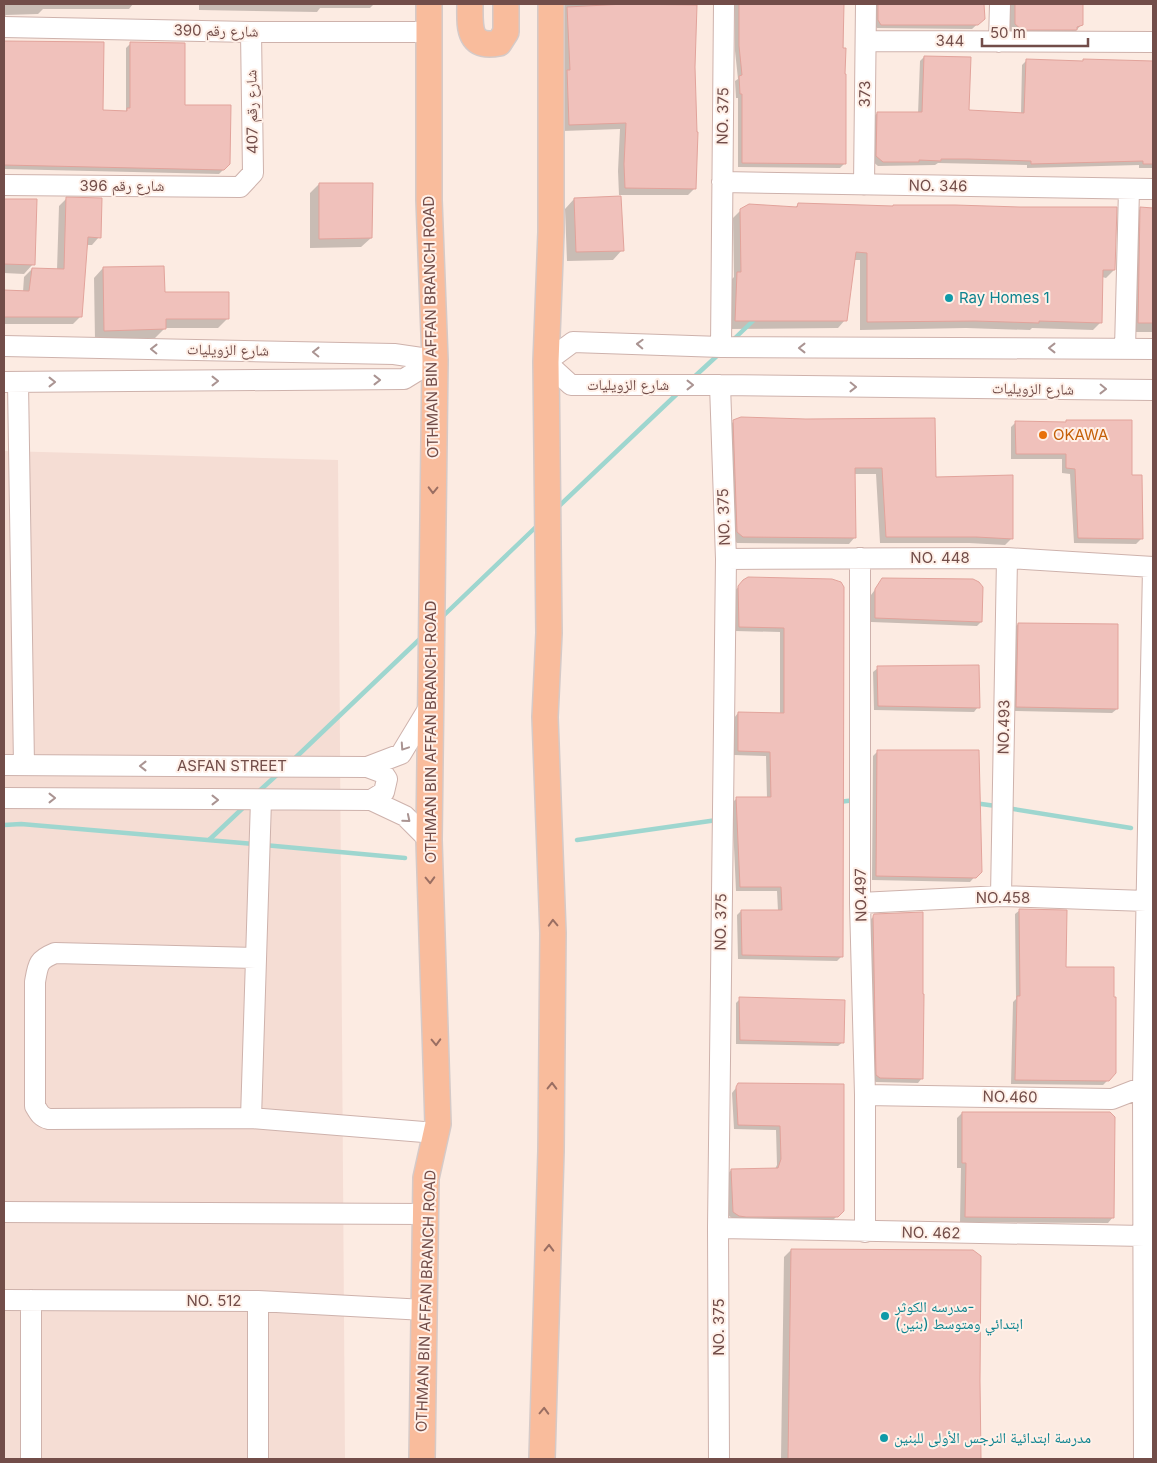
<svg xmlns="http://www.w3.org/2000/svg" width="1157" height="1463" viewBox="0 0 1157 1463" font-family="Inter,'Noto Naskh Arabic',sans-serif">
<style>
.residential{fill:#f5ddd4}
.shadow{fill:#0003}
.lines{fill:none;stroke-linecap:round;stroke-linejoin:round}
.stream{stroke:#9ed6cf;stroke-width:4.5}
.building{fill:#f0c1bb;stroke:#e2a39b}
.minor-casing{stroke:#ceb2ac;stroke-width:22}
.major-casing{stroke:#d5cac8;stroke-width:28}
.minor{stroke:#fff;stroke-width:20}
.major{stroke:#f9bc9c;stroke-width:25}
.oneway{stroke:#aa9492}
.oneway2{stroke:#9a6e62}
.culture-dot{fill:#0f9aa8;stroke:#fff0e8;stroke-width:2}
.food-dot{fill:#e8710a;stroke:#fff0e8;stroke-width:2}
.labels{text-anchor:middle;stroke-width:4;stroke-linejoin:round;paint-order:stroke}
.street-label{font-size:15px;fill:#724d49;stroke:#fff0e8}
.culture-label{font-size:15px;fill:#0d838f;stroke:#fff0e8;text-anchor:start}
.food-label{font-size:15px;fill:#c56008;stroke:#fff0e8;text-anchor:start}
</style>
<rect width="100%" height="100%" fill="#fcebe2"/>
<path class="residential" d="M4,451L338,460L345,1459H4Z"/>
<path class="shadow" d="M4,4H133L129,9H43L38,14L6,15L4,17Z
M199,4H374L370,8H320L317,12L199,10Z
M564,4H695V188L688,195H619L618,171L620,129L563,131L561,15L564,12Z
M735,4H843L844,164L840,168L738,167V98H736L735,81L738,79L735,51Z
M872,4H983V19L972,29L877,28L874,25Z
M1006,4H1082V24L1073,34H1006Z
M4,42L32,43L102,112H126V48L131,43L184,106L223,170L219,174L4,169Z
M924,57L968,112L1021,114L1022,65L1027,60L1081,63L1084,60L1153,63V168H1139V165L1027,168V165L938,163L935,165L878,166L872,161L873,118L877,113L918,114L920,61Z
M319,184L371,238L361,247L310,248V193Z
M66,199L99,237L92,245H86L81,316L73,324H4V291L23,292L24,277L32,269L57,270L59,206Z
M574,199L622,250L613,260L567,261L565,209Z
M4,200L36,201L33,264L24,274L4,273Z
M798,205L1114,270L1106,278L1102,277L1101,322L1093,330L1032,328L1030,330L966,328L860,330V260H854L845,320L838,328L728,329L730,281L734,277L733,218L741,210L794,208Z
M1141,208L1153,209V332H1129L1132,218Z
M103,268L164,293L227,319L218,328H165L155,338L95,340L94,278Z
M734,421L935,478L1012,538L1005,545L969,543H880L876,474H854L855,537L849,544L737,543L731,538L727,428Z
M1067,421L1130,476L1141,539L1136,544L1074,543L1070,474L1062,473V459H1011V427L1016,422L1064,423Z
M883,579L981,622L977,626L871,622V595Z
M832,580L842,956L837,961L738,959L737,915L741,911H778L777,891H736L732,803L737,798H767L766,756L734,755V718L738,713L780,714V632L735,631L734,592L739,586Z
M1018,624L1117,709L1112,713L1012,711L1014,628Z
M878,668L978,707L974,712L874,710L873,672Z
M877,752L980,871L970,882L872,880L873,756Z
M1020,910L1108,1080L1103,1085L1011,1084L1013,1002L1016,999L1015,914Z
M875,915L922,1078L918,1083L876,1082L872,1079L870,920Z
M740,999L843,1042L838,1046L736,1044V1003Z
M739,1084L843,1085V1210L832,1221L735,1220L729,1216L727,1175L731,1170L775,1169L777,1165L776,1130L734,1129L732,1093Z
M962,1113L1113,1217L1108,1223L960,1222L961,1168H957V1118Z
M791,1250L978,1381L979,1459H781L784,1257Z"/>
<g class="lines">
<path class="stream" d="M733,340L757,317
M693,378L719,354
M556,509L679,392
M440,619L539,524
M292,761L422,637
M257,793L279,773
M838,802L856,800
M974,803L996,806
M1007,808L1131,828
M4,825L21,824L254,844
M209,840L245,806
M577,840L717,820
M264,845L405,858"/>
</g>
<path class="building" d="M625,4L697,5L695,67L697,132H698L696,189L625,188L624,164L626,123L569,125L567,70H570L567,7Z
M739,4H844L843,48H846L845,74H846V164L742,163V94H740L739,76L742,75L739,46Z
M878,4H984L985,19L978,25H881L878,20Z
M1015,4H1083V25L1077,27V30H1022L1015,24Z
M4,41L104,42L103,110L127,111V108H130V42L185,43V105H231L230,164L224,170L4,165Z
M924,56L971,57L969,110L1024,113L1026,59L1083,61V59L1153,61V164H1143V161L1031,164V161L968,159H941V161L919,160V162H883L876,156L877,112H922Z
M319,183H373L372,238L319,239Z
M621,196L624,251L576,252L574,198Z
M66,197L102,198L101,238L88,237L82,317H4V290L29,291L32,268L64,269Z
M4,199H37L35,265L4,264Z
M798,203L893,206V205H955L1020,207H1117L1115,270H1103L1102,323L1039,321V323L975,321L867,322V253L856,252L847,321H735L737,272H741L740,209L749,204L797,207Z
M1140,207L1153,208V323H1138Z
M164,266L165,292H229V319H166V329L104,331L103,267Z
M741,417L806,419L935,418L936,477L1013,475V539L976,537H886L882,468H855L856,538L743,537L737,532L733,420Z
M1066,420H1132V475H1142L1143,539L1078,538L1075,469L1066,468V454H1016L1015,421L1066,422Z
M748,577L832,579L841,582L844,587L843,957L742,955L741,910H782L781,887H740L736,797H771L770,752L738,751V712L784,713V628L739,627L738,586L743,580Z
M882,578L973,579L979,582L983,587L982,622L875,618V589Z
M1018,623L1118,624V709L1016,707Z
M979,665L980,708L878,706L877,666Z
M877,750H979L982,872L976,878L876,876Z
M1019,909L1067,910L1066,967H1114V997H1116V1073L1109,1081L1015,1080L1017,996H1020Z
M923,912V994H924L923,1079L880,1078L876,1075L873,916L874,914Z
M739,997L845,1000L844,1043L740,1040Z
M738,1083L844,1084V1211L838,1217H746L739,1216L733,1212L731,1169L778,1168L781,1159L780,1126L738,1125L736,1087Z
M962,1112H1110L1115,1117L1114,1218L965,1217L966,1163H962Z
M791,1249L973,1250L981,1256L980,1381L981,1459H788Z"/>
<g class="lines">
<defs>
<path id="minor" d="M4,27L251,32H428
M866,41L1153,42
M999,42L1000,4
M722,182L1153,189
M4,185L240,187L253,173L251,32
M864,185L866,4
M4,346L394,354L435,360
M721,347L724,4
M1125,349L1129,189
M1153,349L721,347L573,342L546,362L571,385H720L1153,390
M4,382L404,379L435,360
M18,383L24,765
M860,558V903L865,1095V1232
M726,559L1007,558L1153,567
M4,765L367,767L401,754L430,706
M367,767L383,773L387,779L384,792L371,800
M4,798L371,800L405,816L429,840
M1001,896L1007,558
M860,903L1001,896L1146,901
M256,958L55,953C38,960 38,964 35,982V1106C39,1113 41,1117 49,1119L251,1118L436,1133
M865,1095L1112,1099L1143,1087L1153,1088
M251,1118L261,800
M4,1212L426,1214
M718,1228L1144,1236
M4,1300L258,1301L425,1310
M31,1459V1300
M258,1459V1301
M719,1459L718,1228L726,559L720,385
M1144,1459L1143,1087L1153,568"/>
<path id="major" d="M470,4C470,26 467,49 499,43L506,32V4
M422,1459L426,1178L438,1124L429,840L435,360L429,200V4
M542,1459L551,1151L553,933L545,717L549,633L546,362L551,232V4"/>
</defs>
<use href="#minor" class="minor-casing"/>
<use href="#major" class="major-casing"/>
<use href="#minor" class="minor"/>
<use href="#major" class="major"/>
</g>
<defs><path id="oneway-chevron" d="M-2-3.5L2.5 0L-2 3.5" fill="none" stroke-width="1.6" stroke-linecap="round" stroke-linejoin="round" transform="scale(1.25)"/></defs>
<g class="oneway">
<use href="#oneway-chevron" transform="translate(640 344) rotate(-178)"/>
<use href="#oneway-chevron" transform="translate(802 348) rotate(-180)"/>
<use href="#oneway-chevron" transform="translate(1052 348) rotate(-180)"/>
<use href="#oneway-chevron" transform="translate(154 349) rotate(-179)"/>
<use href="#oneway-chevron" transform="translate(316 352) rotate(-179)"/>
<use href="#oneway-chevron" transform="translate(377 380)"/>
<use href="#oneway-chevron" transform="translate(215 381)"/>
<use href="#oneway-chevron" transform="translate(52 382)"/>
<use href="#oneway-chevron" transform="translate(690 385)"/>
<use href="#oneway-chevron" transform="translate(853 387) rotate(1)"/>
<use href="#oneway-chevron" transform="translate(1103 389) rotate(1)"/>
<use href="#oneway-chevron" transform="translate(404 747) rotate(124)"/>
<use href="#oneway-chevron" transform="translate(143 766) rotate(-180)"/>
<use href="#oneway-chevron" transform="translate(52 798)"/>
<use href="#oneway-chevron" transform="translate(215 800)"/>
<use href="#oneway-chevron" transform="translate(407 819) rotate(40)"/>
</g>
<g class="oneway2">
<use href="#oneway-chevron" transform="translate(433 490) rotate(91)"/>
<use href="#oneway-chevron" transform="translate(430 880) rotate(88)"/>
<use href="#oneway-chevron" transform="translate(553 923) rotate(-92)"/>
<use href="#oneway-chevron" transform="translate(436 1042) rotate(88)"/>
<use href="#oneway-chevron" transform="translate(552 1086) rotate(-89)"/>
<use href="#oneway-chevron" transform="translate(549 1248) rotate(-89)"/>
<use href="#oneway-chevron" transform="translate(544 1411) rotate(-88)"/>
</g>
<g class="culture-dot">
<circle cx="949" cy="298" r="5"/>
<circle cx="885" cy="1316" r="5"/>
<circle cx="884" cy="1438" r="5"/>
</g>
<circle class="food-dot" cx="1043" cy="435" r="5"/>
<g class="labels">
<g class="street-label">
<text transform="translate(216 31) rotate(1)" y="5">شارع رقم 390</text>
<text transform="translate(950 41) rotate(1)" y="5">344</text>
<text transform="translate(865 94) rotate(-89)" y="5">373</text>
<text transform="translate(252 112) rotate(-91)" y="5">شارع رقم 407</text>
<text transform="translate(723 116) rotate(-89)" y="5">NO. 375</text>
<text x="122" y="191">شارع رقم 396</text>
<text transform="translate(938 186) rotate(1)" y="5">NO. 346</text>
<text transform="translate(431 327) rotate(-91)" y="5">OTHMAN BIN AFFAN BRANCH ROAD</text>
<text transform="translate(228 350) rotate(1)" y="5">شارع الزويليات</text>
<text x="628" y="390">شارع الزويليات</text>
<text transform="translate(1033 389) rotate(1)" y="5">شارع الزويليات</text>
<text transform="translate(724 517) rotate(-92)" y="5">NO. 375</text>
<text x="940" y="563">NO. 448</text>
<text transform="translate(1004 727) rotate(-89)" y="5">NO.493</text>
<text transform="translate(431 732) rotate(-90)" y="5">OTHMAN BIN AFFAN BRANCH ROAD</text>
<text x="232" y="771">ASFAN STREET</text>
<text transform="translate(861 895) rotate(-91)" y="5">NO.497</text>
<text x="1003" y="903">NO.458</text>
<text transform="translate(721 922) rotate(-89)" y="5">NO. 375</text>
<text transform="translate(1010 1097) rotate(1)" y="5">NO.460</text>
<text transform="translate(931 1233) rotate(1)" y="5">NO. 462</text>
<text x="214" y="1306">NO. 512</text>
<text transform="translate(426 1301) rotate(-88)" y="5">OTHMAN BIN AFFAN BRANCH ROAD</text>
<text transform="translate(719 1327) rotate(-90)" y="5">NO. 375</text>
</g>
<g class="culture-label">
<text x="959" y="303">Ray Homes 1</text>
<text x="895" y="1312">مدرسه الكوثر-<tspan x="895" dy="17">ابتدائي ومتوسط (بنين)</tspan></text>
<text x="894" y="1443">مدرسة ابتدائية النرجس الأولى للبنين</text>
</g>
<g class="food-label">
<text x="1053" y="440">OKAWA</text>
</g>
</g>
<rect width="1157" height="1463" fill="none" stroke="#724d49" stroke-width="10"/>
<path d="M982 38v8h106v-8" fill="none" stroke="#724d49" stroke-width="2.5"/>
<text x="990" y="38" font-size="15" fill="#724d49" stroke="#fff0e8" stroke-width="4" paint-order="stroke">50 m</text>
</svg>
